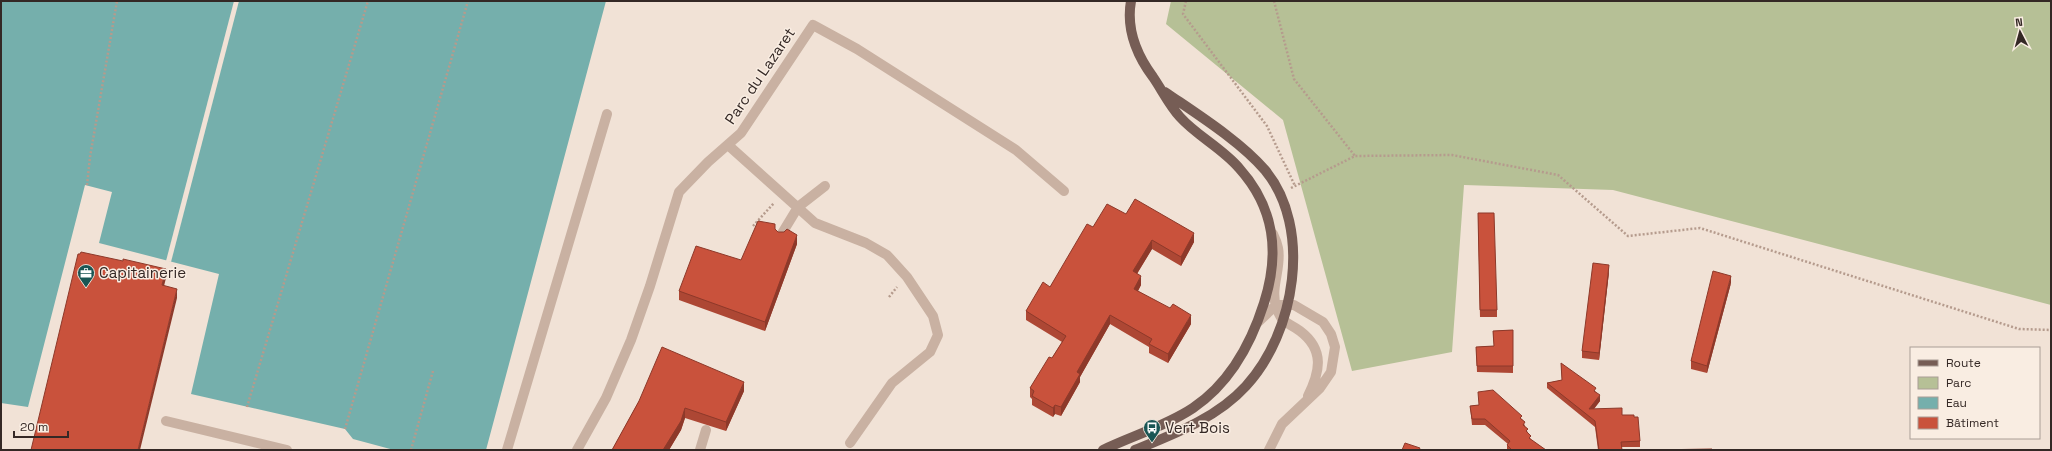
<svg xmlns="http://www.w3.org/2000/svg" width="2052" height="451" viewBox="0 0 2052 451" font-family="'Space Grotesk',sans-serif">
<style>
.green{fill:#b6c096}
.water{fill:#75afac}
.pier{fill:#f1e2d6}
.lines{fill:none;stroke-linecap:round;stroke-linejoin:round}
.path{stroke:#b59b8d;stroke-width:2.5;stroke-dasharray:2 2;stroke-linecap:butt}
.minor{stroke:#c9b1a2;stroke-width:10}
.major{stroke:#765d55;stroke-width:10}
.wall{fill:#ad4734}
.shaded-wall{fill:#8d392a}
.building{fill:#c9523c;stroke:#8d392a}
.labels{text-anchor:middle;stroke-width:3;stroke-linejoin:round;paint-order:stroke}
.street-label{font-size:15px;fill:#342825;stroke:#f9ede2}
.poi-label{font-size:15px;fill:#342825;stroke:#f9ede2;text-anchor:start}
</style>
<rect width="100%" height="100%" fill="#f1e2d6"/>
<path class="green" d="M1171,1H2051V305L1613,190L1464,185L1452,352L1352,371L1283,120L1166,24Z"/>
<path class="water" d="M1,1H606L486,450H394L353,439L345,429L191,394L219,274L99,243L112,192L85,185L28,407L1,403Z"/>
<path class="pier" d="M234,1H239L171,262L166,261Z"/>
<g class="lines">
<path class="path" d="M1186,1L1183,14L1267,126L1295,186
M1274,1L1294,79L1355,156
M87,185L90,157L117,1
M1291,188L1355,156L1452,155L1558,175L1628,236L1700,228L2019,329L2051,330
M753,226L774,203
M889,297L897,287
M247,407L368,1
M345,429L468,1
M411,450L433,371"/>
<path class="minor" d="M728,145L815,223L866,243L887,255L907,277L933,316L938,335L930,352L892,383L850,443
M1273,234C1275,238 1277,243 1278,248C1282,267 1270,287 1276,306C1282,325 1287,321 1300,331C1325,350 1320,372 1308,396
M781,235L798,207L825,186
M1258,322L1276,305H1294L1323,322L1331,334L1335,347L1331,372L1320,388L1282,424L1269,450
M166,421L287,450
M507,450L607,114
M577,450L606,398L631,340L650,286L679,192L708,162L741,133L813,25L857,49L1016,150L1064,191
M700,450L706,430"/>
<path class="major" d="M1103,450C1132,436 1166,426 1193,408C1230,383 1251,344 1264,303C1280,253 1275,208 1239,168C1222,148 1197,136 1180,117C1169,105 1162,90 1153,77C1136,54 1126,29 1131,1
M1135,450C1174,434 1217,418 1246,386C1295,333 1313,228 1265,170C1240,141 1197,114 1165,92"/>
</g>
<path class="wall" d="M1478,213L1497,310V317H1480Z
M1126,214L1194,242L1181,266L1152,249L1137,274L1141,285L1138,291L1191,324L1168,363L1149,353V347L1110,324L1080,377V382L1061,416L1055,414L1053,417L1032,405V399L1030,397V388L1052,358L1062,342L1026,320V311L1050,287L1093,227Z
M775,229L778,232L797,244L765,331L679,300V291L741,260Z
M1609,272L1599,360L1582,358V351Z
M1731,283L1707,373L1691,369V361Z
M1513,330V373L1477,372L1476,347L1494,346L1493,331Z
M1561,363L1596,392L1600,401L1594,409L1622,415L1640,441V447H1621L1622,450H1598L1595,427L1547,388V383L1562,380Z
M744,391L726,431L685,418L681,430L669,450H612L639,401Z
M1479,405L1522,419L1531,440L1546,450H1507V445L1508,444L1485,425H1472L1470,406Z"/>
<path class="shaded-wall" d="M1194,233V242L1181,266V257Z
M797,235V244L765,331V322Z
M1152,240V249L1133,280V271Z
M1609,265V272L1599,360V353Z
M166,269V278L162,294V285Z
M1141,276V285L1134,298V289Z
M1731,276V283L1707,373V366Z
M177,289V298L140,450H138Z
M1110,315V324L1080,377V382L1061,416V407L1077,372Z
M1191,315V324L1168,363V354Z
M744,382V391L726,431V422Z
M1600,395V401L1589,415V409Z
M1055,405V414L1053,417V408Z
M685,408V418L681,430L669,450H663Z"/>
<path class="building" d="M1135,199L1194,233L1181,257L1152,240L1133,271L1141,276L1134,289L1170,308L1173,304L1191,315L1168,354L1149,344L1152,339L1110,315L1077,372L1080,374L1061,407L1055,405L1053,408L1032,396L1034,391L1030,388L1049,357L1052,358L1066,336L1026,311L1043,282L1050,287L1087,224L1093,227L1107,204L1126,214Z
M1478,213H1494L1497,310H1480Z
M758,221L775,224V229L778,232H784L787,229L797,235L765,322L679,291L696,246L741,260Z
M81,252L123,261V259L166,269L162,285L177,289L138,450H31L78,254H80Z
M1593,263L1609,265L1599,353L1582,351Z
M1713,271L1731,276L1707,366L1691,361Z
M1513,330V366H1477L1476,347L1494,346L1493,331Z
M662,347L744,382L726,422L685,408L681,421L663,450H612L639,401Z
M1561,363L1596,388L1594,391L1600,395L1589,409L1622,408V415H1634V417H1638L1640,441L1621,442L1622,450H1599L1595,421L1547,383L1562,380Z
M1493,390L1522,416L1520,418L1525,422L1523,425L1528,429L1526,431L1531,436L1529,438L1546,450H1512L1507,445L1510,441L1485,419H1472L1470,406L1479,405L1478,392Z
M1405,443L1420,448L1419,450H1402Z
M1712,449V450H1651Z"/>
<defs>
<symbol id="office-pin" viewBox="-11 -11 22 30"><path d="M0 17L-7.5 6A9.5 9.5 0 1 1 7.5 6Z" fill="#1a5654" stroke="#f9ede2"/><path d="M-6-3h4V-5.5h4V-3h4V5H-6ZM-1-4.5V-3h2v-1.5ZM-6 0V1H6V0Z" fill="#fff"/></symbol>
<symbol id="bus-pin" viewBox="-11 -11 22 30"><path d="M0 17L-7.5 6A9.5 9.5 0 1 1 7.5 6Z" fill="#1a5654" stroke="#f9ede2"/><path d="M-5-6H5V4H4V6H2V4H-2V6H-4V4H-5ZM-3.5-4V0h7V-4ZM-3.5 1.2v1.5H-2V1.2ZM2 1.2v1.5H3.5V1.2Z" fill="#fff"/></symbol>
</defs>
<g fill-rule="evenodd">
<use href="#office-pin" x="76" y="263" width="20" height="27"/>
<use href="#bus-pin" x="1142" y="418" width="20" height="27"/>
</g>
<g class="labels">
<g class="street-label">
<text transform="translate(760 76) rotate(-56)" y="5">Parc du Lazaret</text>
</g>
<g class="poi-label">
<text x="99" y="278">Capitainerie</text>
<text x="1165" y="433">Vert Bois</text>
</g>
</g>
<rect width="2052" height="451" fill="none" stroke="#342825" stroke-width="4"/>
<rect x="1910" y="347" width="130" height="92" fill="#f9ede2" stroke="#aa9e96"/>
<rect x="1918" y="360" width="20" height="6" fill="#765d55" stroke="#aa9e96"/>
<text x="1946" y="367" font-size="12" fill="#342825">Route</text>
<rect x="1918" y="377" width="20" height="12" fill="#b6c096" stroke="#aa9e96"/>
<text x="1946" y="387" font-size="12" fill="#342825">Parc</text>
<rect x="1918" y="397" width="20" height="12" fill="#75afac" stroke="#aa9e96"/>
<text x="1946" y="407" font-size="12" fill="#342825">Eau</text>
<rect x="1918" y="417" width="20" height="12" fill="#c9523c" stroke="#aa9e96"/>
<text x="1946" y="427" font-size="12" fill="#342825">Bâtiment</text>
<g transform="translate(2020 32) rotate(354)" stroke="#f9ede2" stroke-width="3" paint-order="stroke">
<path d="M0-3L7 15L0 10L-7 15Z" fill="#342825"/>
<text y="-6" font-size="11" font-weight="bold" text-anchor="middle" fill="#342825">N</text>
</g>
<path d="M14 431v6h54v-6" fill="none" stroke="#342825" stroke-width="2"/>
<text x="20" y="431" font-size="12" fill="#342825" stroke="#f9ede2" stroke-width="3" paint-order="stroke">20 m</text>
</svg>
